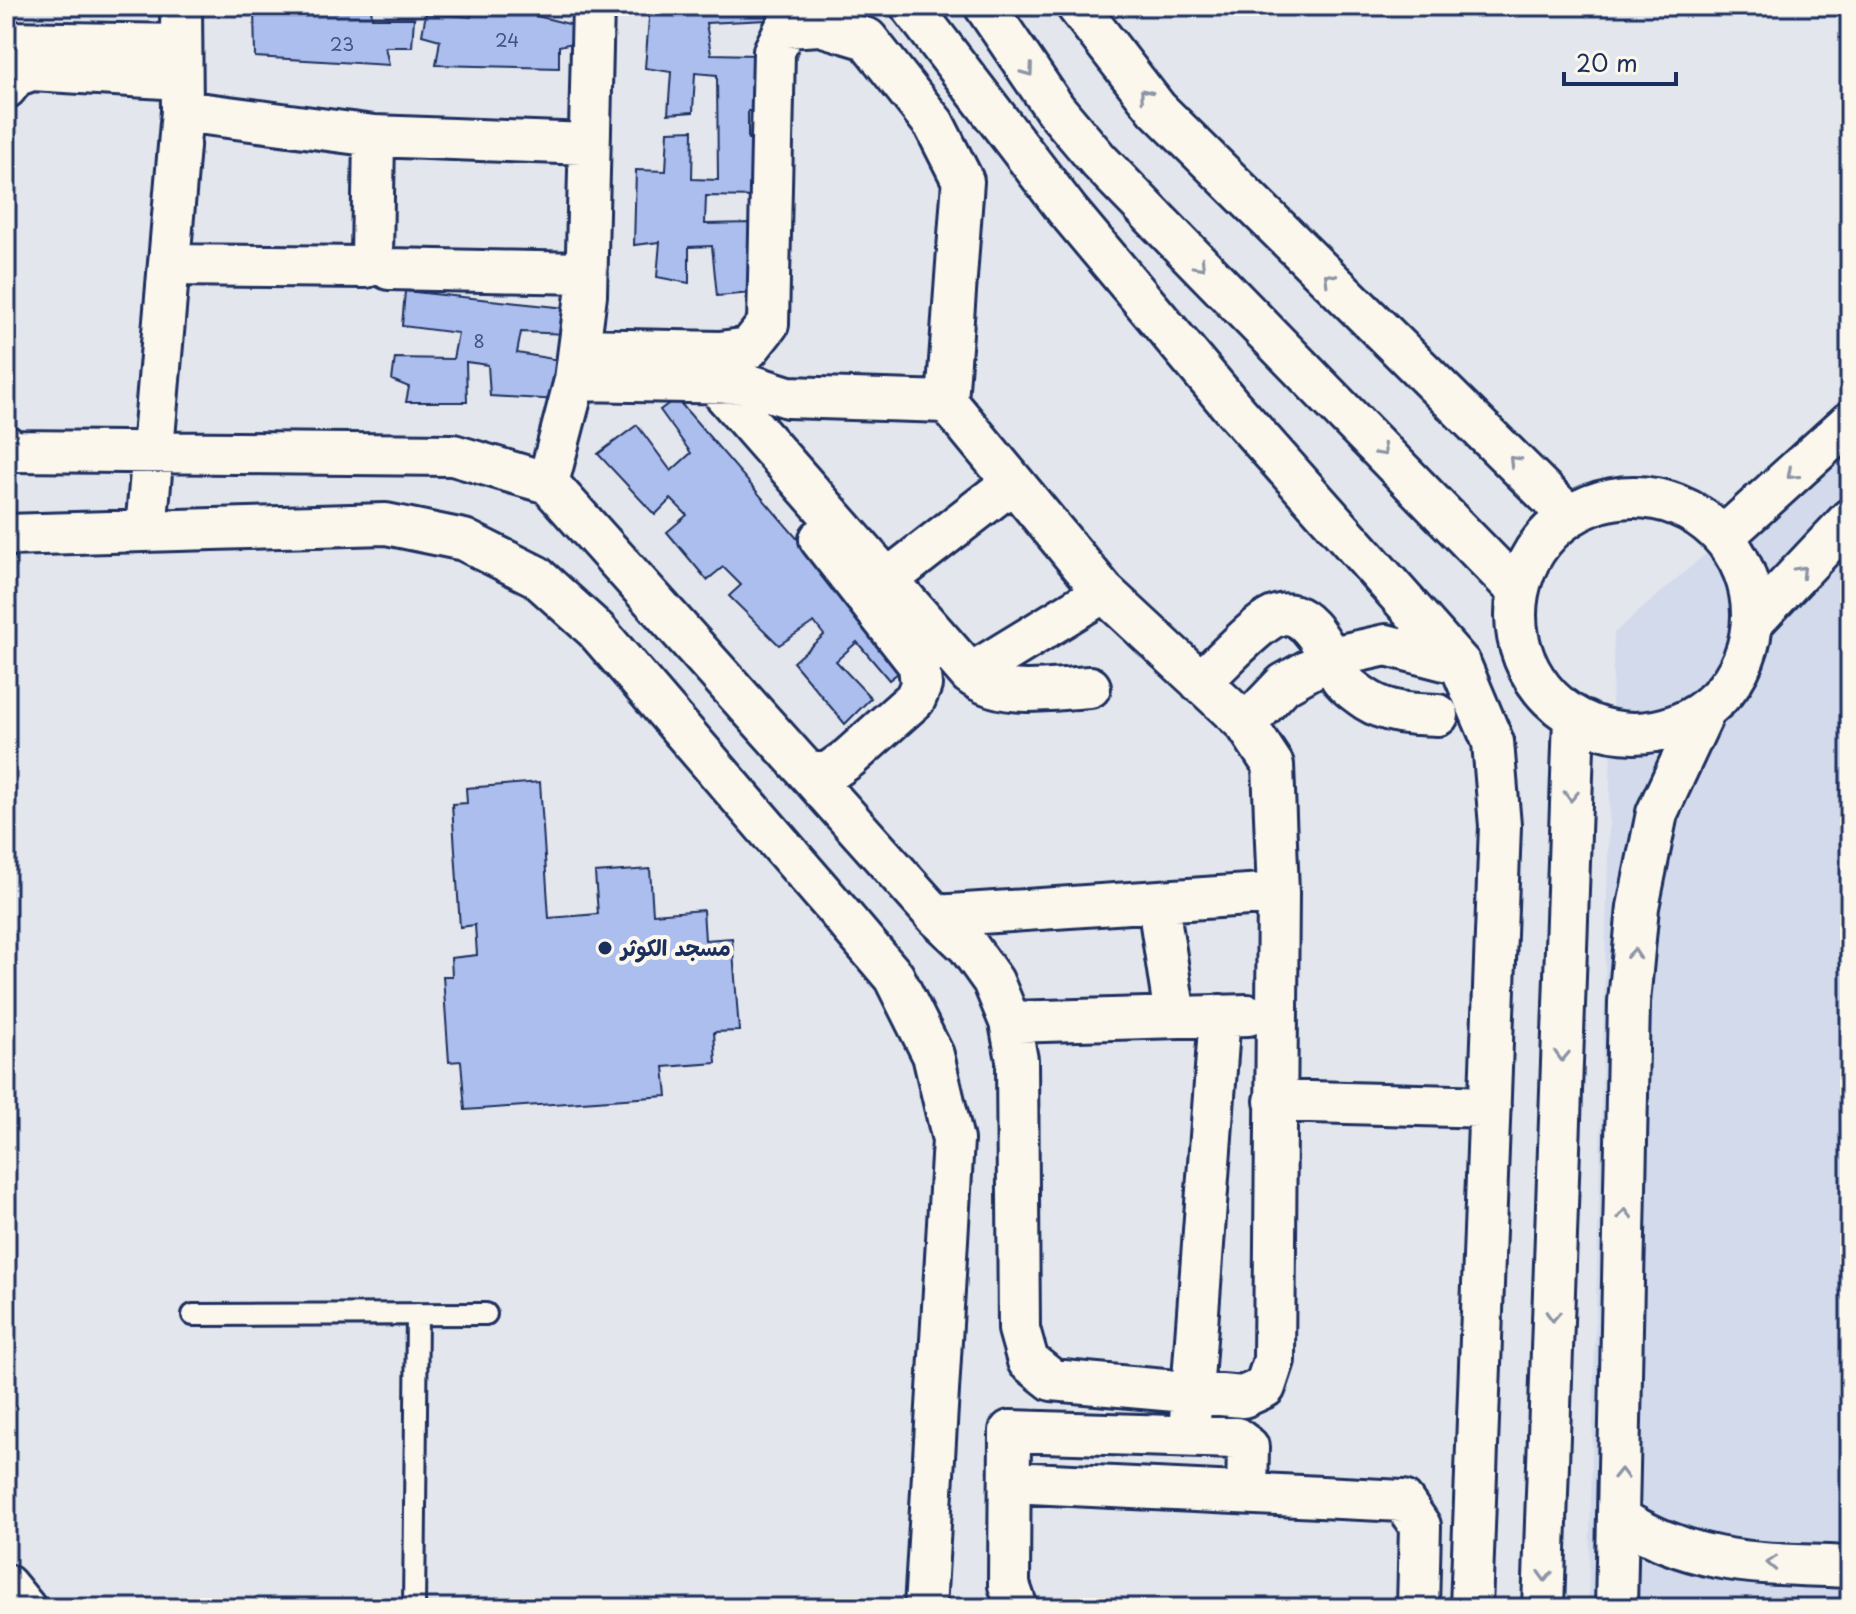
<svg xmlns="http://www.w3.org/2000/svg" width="1856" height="1614" viewBox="0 0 1856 1614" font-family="'Playpen Sans','Playpen Sans Arabic',sans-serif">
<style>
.built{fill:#d2daec}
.building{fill:#abbeed;stroke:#1b2f5e;stroke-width:2}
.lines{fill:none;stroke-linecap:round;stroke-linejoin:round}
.service-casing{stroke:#1b2f5e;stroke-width:26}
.minor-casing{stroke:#1b2f5e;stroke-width:46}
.service{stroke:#fbf7ec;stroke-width:20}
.minor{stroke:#fbf7ec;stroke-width:40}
.oneway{stroke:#8b93a5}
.poi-dot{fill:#1b2f5e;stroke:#fbf7ec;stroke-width:3}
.labels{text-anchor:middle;stroke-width:8;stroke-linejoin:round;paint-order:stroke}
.number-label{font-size:18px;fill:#3f5382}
.poi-label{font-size:22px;font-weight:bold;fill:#1b2f5e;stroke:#fbf7ec;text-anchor:start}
</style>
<rect width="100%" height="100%" fill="#e3e6ec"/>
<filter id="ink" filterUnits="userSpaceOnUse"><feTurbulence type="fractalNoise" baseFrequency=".0125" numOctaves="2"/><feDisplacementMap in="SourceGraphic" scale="16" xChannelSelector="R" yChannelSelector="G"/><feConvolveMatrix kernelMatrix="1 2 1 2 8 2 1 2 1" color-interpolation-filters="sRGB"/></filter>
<g filter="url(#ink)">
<path class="built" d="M1850,429V1608H1588L1614,633Z"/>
<path class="building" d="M302,6H371L372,18H414L412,47H385L389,65L255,57L254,8L302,12Z
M473,6H491L504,12L505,6H536L533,15L577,26L573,43L559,46V68L436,65L440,40L422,35L426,13L471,17Z
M650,6H768L767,20L706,23L711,54L757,55L763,111H748V139H761L757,197L706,196L705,224L753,223L752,293L717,296L712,246L689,247V283L657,277L660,242L634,245L636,170L666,171L668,131L693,130L692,179L718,180L717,75L695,73L693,112L668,114L671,72L645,68Z
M405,291L566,308L567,334L521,332L517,353L577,363L560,400L490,396L488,365L466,362L467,402H406L409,387L392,380L395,358L453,359L458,333L402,326Z
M676,398L907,666L889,680L857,642L836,661L871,698L845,724L793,662L824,635L814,622L779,645L729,596L741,585L723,567L707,580L667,532L687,515L671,499L655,515L598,454L637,425L671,471L691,453L660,410Z
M540,782L549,918L598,914L595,873L650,869L653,914L703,910L705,940L732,938L739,1031L714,1032L716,1063L664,1067L667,1096L465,1110L461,1061L449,1062L443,976H452L451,958L477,955L475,925L460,927L452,804L467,803L466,788Z"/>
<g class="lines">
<defs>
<path id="service" d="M193,1315L486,1314
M414,1608L417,1314"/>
<path id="minor" d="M911,6L1067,210L1232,407L1460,664L1493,742L1500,826L1471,1608
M985,6L1055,109L1099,161L1518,591
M1077,6L1157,109L1569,516
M6,42L181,45
M6,88L15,76L32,70L181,79
M182,111L374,136L589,144
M169,265L366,267L372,257L374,136
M389,269L586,273
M575,380L744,383L788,397L947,402L963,181L934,124L867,39L820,25L786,27L774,51L768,324L749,348L720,352L579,349
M714,382L970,674C1004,700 1048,689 1090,687
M6,446L11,451L453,455L548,483L808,773H828L849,758L915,699L921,685L919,665L820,539
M548,483L575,380L586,295L593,6
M1516 615a118 118 0 1 1 236 0a118 118 0 1 1-236 0Z
M146,531L182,111L181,6
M6,535L386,524L464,540L536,576L596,630L838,911L894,977L933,1055L953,1140L925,1608
M1723,537L1850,422
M887,580L1013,482
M1752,623L1850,519
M970,674L1104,592
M1200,682C1218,667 1254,626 1274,617C1307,602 1327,653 1340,676C1344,684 1358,694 1367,700C1389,714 1413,714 1438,715
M1246,724L1284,684L1332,657L1386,645L1460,664
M808,773L936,916L968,946L993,981L1010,1022L1017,1060L1019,1329L1028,1361L1052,1380L1243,1397L1265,1387L1274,1360L1278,893
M1158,904L1175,1016
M936,916L1278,893L1273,765L1246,724L1104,592L947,402
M1010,1022L1248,1015
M1275,1101L1490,1107
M1190,1420L1220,1015
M1010,1482L1403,1501L1420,1526L1418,1608
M1620,1519C1699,1567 1761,1563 1850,1567
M6,1585L25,1608
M1017,1608L1009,1585L1010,1431L1236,1438L1248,1447L1247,1493
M1543,1608L1574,718
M1616,1608L1629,1002L1638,907L1657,813L1705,710"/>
</defs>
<use href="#service" class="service-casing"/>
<use href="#minor" class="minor-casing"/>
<use href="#service" class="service"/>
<use href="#minor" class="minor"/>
</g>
<defs><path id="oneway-chevron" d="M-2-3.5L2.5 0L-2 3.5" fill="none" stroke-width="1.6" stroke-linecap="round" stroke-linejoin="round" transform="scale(2)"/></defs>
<g class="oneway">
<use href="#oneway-chevron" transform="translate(1028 71) rotate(54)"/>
<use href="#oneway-chevron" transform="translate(1145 94) rotate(-130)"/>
<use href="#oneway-chevron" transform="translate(1200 265) rotate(46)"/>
<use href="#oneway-chevron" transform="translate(1329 278) rotate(-135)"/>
<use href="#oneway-chevron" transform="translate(1382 451) rotate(46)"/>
<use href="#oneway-chevron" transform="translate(1514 461) rotate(-135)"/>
<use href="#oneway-chevron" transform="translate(1792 474) rotate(138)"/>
<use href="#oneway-chevron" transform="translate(1801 571) rotate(-46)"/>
<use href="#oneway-chevron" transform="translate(1571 796) rotate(92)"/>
<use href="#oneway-chevron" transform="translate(1634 954) rotate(-85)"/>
<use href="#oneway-chevron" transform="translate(1562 1056) rotate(92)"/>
<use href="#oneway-chevron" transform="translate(1625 1214) rotate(-89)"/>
<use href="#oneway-chevron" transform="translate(1553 1316) rotate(92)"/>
<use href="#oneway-chevron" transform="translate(1621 1474) rotate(-89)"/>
<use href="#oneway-chevron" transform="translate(1772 1563) rotate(-177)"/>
<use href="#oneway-chevron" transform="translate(1545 1576) rotate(92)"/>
</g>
</g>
<circle class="poi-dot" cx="605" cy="948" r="8"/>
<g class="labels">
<g class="number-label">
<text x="507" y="47">24</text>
<text x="342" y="51">23</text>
<text x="479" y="348">8</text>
</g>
<g class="poi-label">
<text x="621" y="956">مسجد الكوثر</text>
</g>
</g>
<rect width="1856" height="1614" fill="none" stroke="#fbf7ec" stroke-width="32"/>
<rect x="16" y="16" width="1824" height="1582" fill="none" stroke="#1b2f5e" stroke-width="3" filter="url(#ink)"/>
<path d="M1564 72v12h112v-12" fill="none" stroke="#1b2f5e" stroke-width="4"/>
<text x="1576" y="72" font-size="24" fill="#1b2f5e" stroke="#fbf7ec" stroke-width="6" paint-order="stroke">20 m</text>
</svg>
